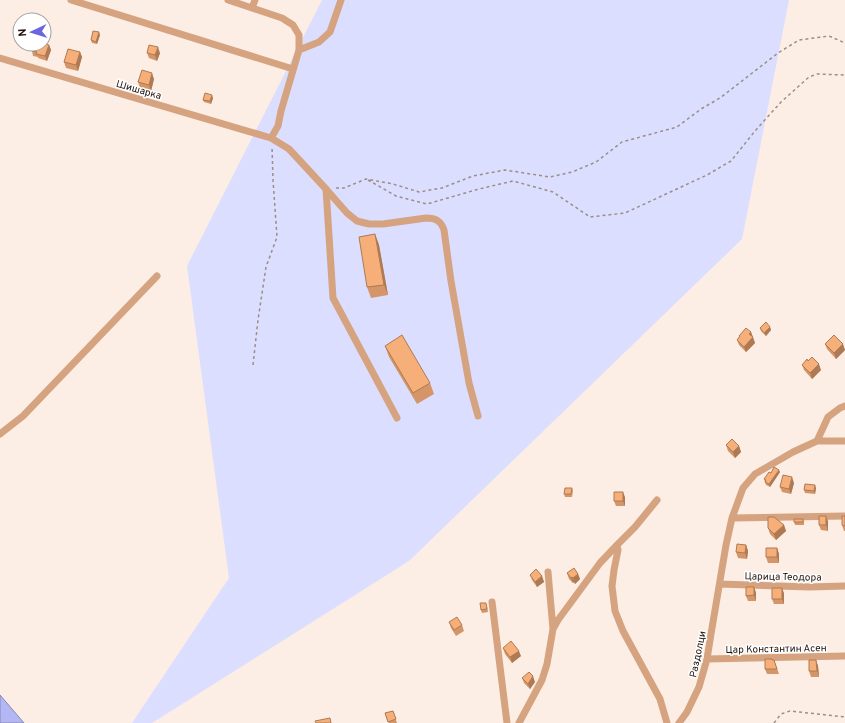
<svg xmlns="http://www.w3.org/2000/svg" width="845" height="723" viewBox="0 0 845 723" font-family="Overpass,sans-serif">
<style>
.green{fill:#dbdefe}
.water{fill:#b3b7f5;stroke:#8786af}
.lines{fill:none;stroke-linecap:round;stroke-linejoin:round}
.path{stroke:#9c8e86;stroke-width:1.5;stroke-dasharray:3 3;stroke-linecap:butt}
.minor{stroke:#d5a37f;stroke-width:7}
.wall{fill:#d49668}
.shaded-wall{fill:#ad7a55}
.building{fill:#f7af79;stroke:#ad7a55}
.labels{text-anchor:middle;stroke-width:3;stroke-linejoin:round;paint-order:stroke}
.street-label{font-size:10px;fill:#1f130b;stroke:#fff}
</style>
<rect width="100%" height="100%" fill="#fceee5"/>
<path class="green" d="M322,0H789L742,239L409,561L152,723H132L229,578L187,266Z"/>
<path class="water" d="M0,695L24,723H0Z"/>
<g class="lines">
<path class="path" d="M368,180L396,196L427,204L479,189L513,181L553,192L590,217L625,213L707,175L731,161L755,131L781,102L809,77L817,74L845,75
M336,188H344L366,179L393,184L419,192L442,188L473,176L505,170L550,177L572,172L596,162L622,142L677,127L701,109L720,98L778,53L799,40L829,36L845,43
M253,365L258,320L266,267L277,237L273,180L272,146
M774,723L781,714L790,711L845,717"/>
<path class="minor" d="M71,0L293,69
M228,0L282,18L293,25L299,35V50L281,111L278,126L271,138
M252,8L255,0
M299,50L319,42L330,32L341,0
M0,58L271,138L289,149L326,189L347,213L357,221L369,224H383L426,218C436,218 441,221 444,230L451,281L469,383L478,416
M326,189L333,298L397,418
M0,434L23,416L157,276
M817,441H845
M657,500L635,527L617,545L618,550L614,570L612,586L615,611L623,631L660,699L667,723
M732,518L845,516
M548,572L553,629
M720,584L809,587L845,586
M492,602L507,723
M707,659L845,656
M519,723L542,680L547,664L553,629L558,620L600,563L617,545
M679,723L687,712L699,687L707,659L711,634L726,545L732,518L743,488L755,474L793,452L817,441L828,417L840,408L845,406"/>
</g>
<path class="wall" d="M20,24V37L17,36L15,31Z
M100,35L97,44L92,43L91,40Z
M49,45L51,50L47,61L38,58V57L33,56L32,51L39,46Z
M80,52L82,57L78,71L66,68L64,62Z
M147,53H160L157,61L149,58Z
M154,79L151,91L140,88L138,82Z
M213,98L211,104L204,102L203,100Z
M375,234L379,245L388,295L371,298L367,287Z
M770,327L771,330L766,336L761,331L760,328Z
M751,332L755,343L746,352L739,345L737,340L740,337L739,336Z
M825,344L845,349V350L836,359L827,349Z
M385,346L430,383L434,394L417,404L389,357Z
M808,361L821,370L812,379L804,370L802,365Z
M726,445L739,446L741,452L735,458L728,451Z
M780,472L770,487L766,485L764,479L771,473Z
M794,483L791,494L782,492L780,487Z
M572,488L573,491L572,497H565L564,494Z
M816,488L815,494L805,493L804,490Z
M625,497V506H616L614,501Z
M845,516V531H844L842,525Z
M803,519L804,522V525H795L794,522Z
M828,521V531L821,530L819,525Z
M784,525L786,531L776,540L770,534L768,528Z
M746,545L748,551L747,559L738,558L736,552Z
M777,548L779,554V563H768L766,557Z
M567,573L578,574L580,579L575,584L574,582L573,583L569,579Z
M530,575L542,576L544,582L537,587L532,580Z
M754,587L756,593V601H748L746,596Z
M784,593V604H774L772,599Z
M487,606L488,612L482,613L481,610Z
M449,622L462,625L464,631L456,636L451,628Z
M503,648L521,656L512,663L505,654Z
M772,659L773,660H774L779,674H767L765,669Z
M816,660L818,666L819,677H811L809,671Z
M522,678L535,682L530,689L524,683Z
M393,711L397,723H389L385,713Z"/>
<path class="shaded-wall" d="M99,32L100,35L97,44L96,42Z
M49,45L51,50L47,61L45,56Z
M158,47L160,53L157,61L155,55Z
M80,52L82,57L78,71L76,65Z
M152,73L154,79L151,91L149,85Z
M212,95L213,98L211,104L210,101Z
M375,234L379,245L388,295L384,285Z
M770,327L771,330L766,336L764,333Z
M751,332L755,343L746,352L744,347L749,334Z
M843,344L845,350L836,359L834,353Z
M819,364L821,370L812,379L810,373Z
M739,446L741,452L735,458L733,452Z
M779,470L780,472L770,487L769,484Z
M792,477L794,483L791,494L789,489Z
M815,485L816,488L815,494L814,491Z
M623,492L625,497V506L623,501Z
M826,516L828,521V531L826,525Z
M784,525L786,531L776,540L774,534Z
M746,545L748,551L747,559L745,553Z
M777,548L779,554V563L777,557Z
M578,574L580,579L575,584L573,578Z
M542,576L544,582L537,587L535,582Z
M572,577L574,582L573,583L571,578Z
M754,587L756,593V601L754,595Z
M782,588L784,593V604L782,599Z
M519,651L521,656L512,663L510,657Z
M816,660L818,666L819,677L817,671Z
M533,676L535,682L530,689L528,684Z"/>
<path class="building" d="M18,23L20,24V33L15,31Z
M93,31L99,32L96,42L91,40Z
M34,44L39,46V44H44L49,45L45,56L36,54L37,52L32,51Z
M149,45L158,47L155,55L147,53Z
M68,49L80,52L76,65L64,62Z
M142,70L152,73L149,85L138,82Z
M205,93L212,95L210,101L203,100Z
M375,234L384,285L367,287L359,237Z
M766,322L770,327L764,333L760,328Z
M746,328L751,332L749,334L753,337L744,347L737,340L740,336H739Z
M402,335L430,383L413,393L385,346Z
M834,335L843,344L834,353L825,344Z
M812,357L819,364L810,373L802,365L807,359L808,361Z
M732,439L739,446L733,452L726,445Z
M774,467L779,470L769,484L765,482L766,480L764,479L769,472L771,473Z
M783,475L792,477L789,489L780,487Z
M805,484L815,485L814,491L804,490Z
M565,488H572L571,494H564Z
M614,492H623V501H614Z
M819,516H826V525H819Z
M842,516H845V526L842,525Z
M768,517H774L784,525L774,534L768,528Z
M794,519H803V522H794Z
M737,544L746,545L745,553L736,552Z
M766,548H777V557H766Z
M574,568L578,574L573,578L572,577L571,578L567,573Z
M536,569L542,576L535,582L530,575Z
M746,587H754V595L746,596Z
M772,588H782V599H772Z
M480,603H486L487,609L481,610Z
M457,617L462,625L454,630L449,622Z
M511,641L519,651L510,657L503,648Z
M765,659H772V660H774L777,669H765Z
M809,660H816L817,671H809Z
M529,672L533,676L528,684L522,678Z
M393,711L396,719L388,722L385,713Z
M330,718L331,723H316L315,721Z"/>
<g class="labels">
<g class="street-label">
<text transform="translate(139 89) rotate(16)" y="4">Шишарка</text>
<text transform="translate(783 576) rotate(1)" y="4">Царица Теодора</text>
<text transform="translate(776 648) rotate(-1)" y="4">Цар Константин Асен</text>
<text transform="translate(697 654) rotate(-78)" y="4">Раздолци</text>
</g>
</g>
<g transform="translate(32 32) rotate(266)"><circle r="19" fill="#ffffff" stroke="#a5a19d"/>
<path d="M0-3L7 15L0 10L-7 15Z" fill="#6b65df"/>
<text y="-6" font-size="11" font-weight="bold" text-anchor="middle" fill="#1f130b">N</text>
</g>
</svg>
